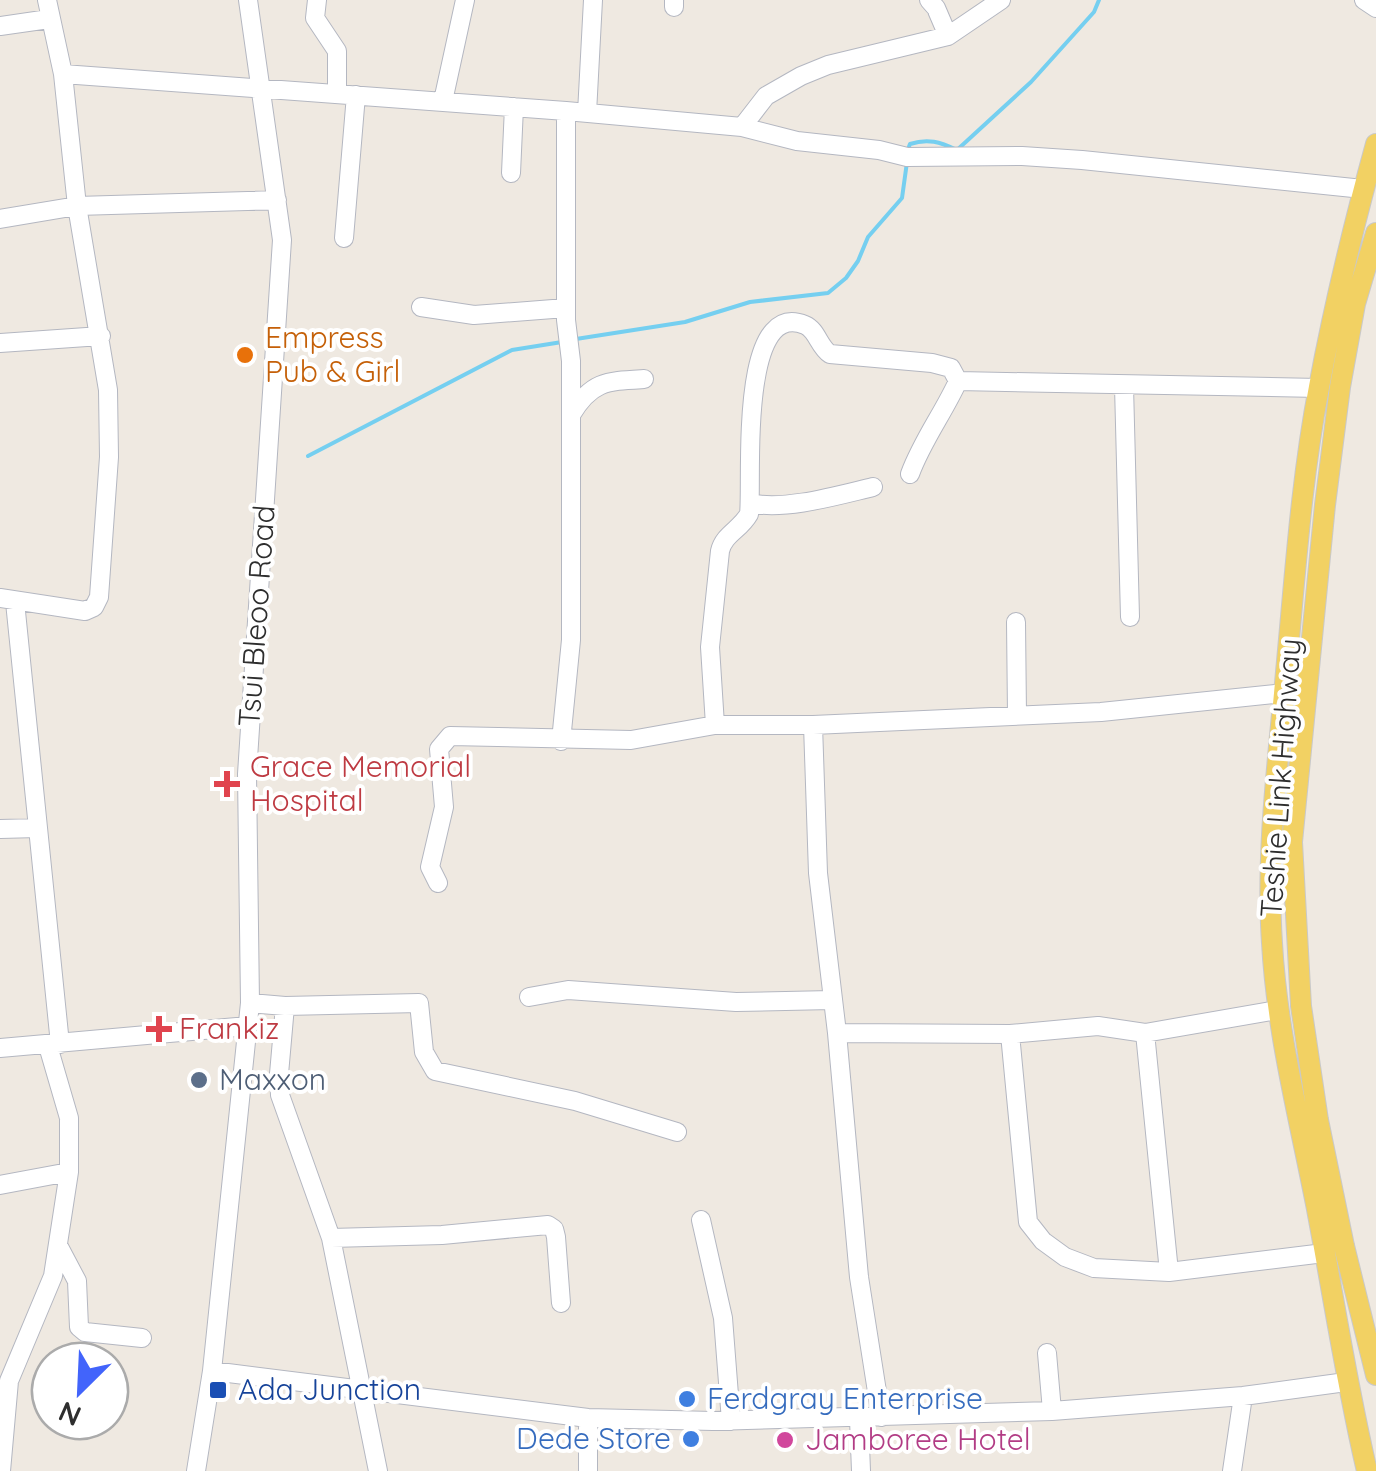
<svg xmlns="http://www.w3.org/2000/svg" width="1376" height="1471" viewBox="0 0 1376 1471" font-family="Quicksand,sans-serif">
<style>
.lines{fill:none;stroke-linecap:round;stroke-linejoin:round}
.stream{stroke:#75cff0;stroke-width:4}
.minor-casing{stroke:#b4b7c1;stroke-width:20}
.major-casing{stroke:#c9c9c9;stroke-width:22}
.minor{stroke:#fff;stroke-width:18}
.major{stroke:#f2d163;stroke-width:20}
.food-dot{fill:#e8710a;stroke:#fff;stroke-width:4}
.health-dot{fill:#e0444e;stroke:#fff;stroke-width:4}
.service-dot{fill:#5c6f8a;stroke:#fff;stroke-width:4}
.transit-dot{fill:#1a4fb4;stroke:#fff;stroke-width:4}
.shop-dot{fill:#3f7fe0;stroke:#fff;stroke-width:4}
.hotel-dot{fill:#d1479c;stroke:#fff;stroke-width:4}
.labels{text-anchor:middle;stroke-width:8;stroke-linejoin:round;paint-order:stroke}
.food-label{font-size:30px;fill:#c56008;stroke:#fff;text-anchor:start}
.street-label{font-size:30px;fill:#2e2e2e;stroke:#fff}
.health-label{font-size:30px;fill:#be3a42;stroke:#fff;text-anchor:start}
.service-label{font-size:30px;fill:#4e5e75;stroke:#fff;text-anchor:start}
.transit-label{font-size:30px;fill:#164399;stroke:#fff;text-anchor:start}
.shop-label{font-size:30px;fill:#366cbe;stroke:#fff;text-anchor:start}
.hotel-label{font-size:30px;fill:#b23c85;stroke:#fff;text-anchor:start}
</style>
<rect width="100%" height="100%" fill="#efe9e1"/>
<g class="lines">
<path class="stream" d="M907,152L910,144C928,138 940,142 957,150L1031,82L1094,12L1099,0
M576,339L685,322L750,302L828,293L846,278L858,261L868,237L902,198L907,162
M308,456L512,350L562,342"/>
<defs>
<path id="minor" d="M317,0L315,18L337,51V94
M929,0L936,8L948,36
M1364,0L1376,8
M674,7V0
M0,26L49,19
M63,74L566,111L742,127L797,141L879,150L907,157L1022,156L1082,160L1363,189
M443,101L465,0
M587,113L593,0
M742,127L766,96L801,76L828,65L948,36L1001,0
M511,173L514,107
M0,219L77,206L277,200
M344,238L356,95
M421,307L474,315L566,308
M0,343L101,336
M1124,386L1130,617
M571,415C591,381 607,381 644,379
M910,474C922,441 944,412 958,381
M750,503C785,511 839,495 873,487
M0,598L85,611L94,607L99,597L109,457L108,390L77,206L63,74L47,0
M15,602L60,1044
M1016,622L1017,715
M715,725L710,647L720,551C724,534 740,530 749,514C753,485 737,297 805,325C817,330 819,347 830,354L932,363L951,368L958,381L1319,388
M813,725L818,873L837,1033L859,1277L881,1417
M561,741L571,640V361L566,320V111
M0,829L38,828
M438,883L430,867L444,807L439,749L450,736L631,740L715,725H813L1101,712L1284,693
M529,997L568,990L736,1002L832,1000
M250,1003L285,1006L419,1003L424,1052L435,1071L575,1101L677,1132
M285,1006L279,1074L280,1095L331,1238L378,1471
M837,1033L1010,1034L1028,1222L1043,1241L1065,1257L1094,1268L1169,1272L1324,1253
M1145,1033L1169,1272
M1010,1034L1098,1026L1145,1033L1277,1010
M0,1048L248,1026
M0,1185L69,1172
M701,1220L723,1318L731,1421
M331,1238L442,1235L548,1225L554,1229L556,1237L561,1303
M59,1247L77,1281L79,1327L85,1332L142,1338
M1047,1353L1052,1411
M212,1371L588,1418L713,1421L1052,1411L1243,1396L1346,1382
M588,1418V1471
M859,1419L861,1471
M1,1471L9,1381L53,1276L69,1172V1118L48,1046
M196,1471L212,1371L250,1003L247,774L282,240L248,0
M1232,1471L1243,1396"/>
<path id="major" d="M1376,233L1355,304L1340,387L1325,505L1292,842L1301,1006L1318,1120L1344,1246L1376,1375
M1367,1471C1346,1382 1333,1293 1316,1204C1299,1117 1277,1033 1272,943C1266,853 1278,762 1286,672C1295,577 1301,481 1319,387C1334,306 1354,224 1376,144"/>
</defs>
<use href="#minor" class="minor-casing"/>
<use href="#major" class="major-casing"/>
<use href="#minor" class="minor"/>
<use href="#major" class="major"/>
</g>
<circle class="food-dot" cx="245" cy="355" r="10"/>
<g class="health-dot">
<path d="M222 769h10v10h10v10h-10v10h-10v-10h-10v-10h10z"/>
<path d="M154 1014h10v10h10v10h-10v10h-10v-10h-10v-10h10z"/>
</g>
<circle class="service-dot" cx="199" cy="1080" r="10"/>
<rect class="transit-dot" x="208" y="1380" width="20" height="20" rx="5"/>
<g class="shop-dot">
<circle cx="687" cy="1399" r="10"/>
<circle cx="691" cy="1439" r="10"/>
</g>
<circle class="hotel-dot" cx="785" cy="1440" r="10"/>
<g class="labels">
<g class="food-label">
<text x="265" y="348">Empress<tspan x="265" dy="34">Pub &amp; Girl</tspan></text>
</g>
<g class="street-label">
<text transform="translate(257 616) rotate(-86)" y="10">Tsui Bleoo Road</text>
<text transform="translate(1281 778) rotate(-86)" y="10">Teshie Link Highway</text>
</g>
<g class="health-label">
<text x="250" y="777">Grace Memorial<tspan x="250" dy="34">Hospital</tspan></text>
<text x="179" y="1039">Frankiz</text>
</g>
<g class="service-label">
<text x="219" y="1090">Maxxon</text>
</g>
<g class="transit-label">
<text x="238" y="1400">Ada Junction</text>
</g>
<g class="shop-label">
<text x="707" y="1409">Ferdgray Enterprise</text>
<text x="671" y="1449" text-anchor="end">Dede Store</text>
</g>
<g class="hotel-label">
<text x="805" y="1450">Jamboree Hotel</text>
</g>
</g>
<g transform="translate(80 1391) rotate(204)"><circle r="48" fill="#ffffff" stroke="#ababab" stroke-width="2.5"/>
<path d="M0-8L18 38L0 25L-18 38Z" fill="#4264fb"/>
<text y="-15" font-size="28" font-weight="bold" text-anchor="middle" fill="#2e2e2e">N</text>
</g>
</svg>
